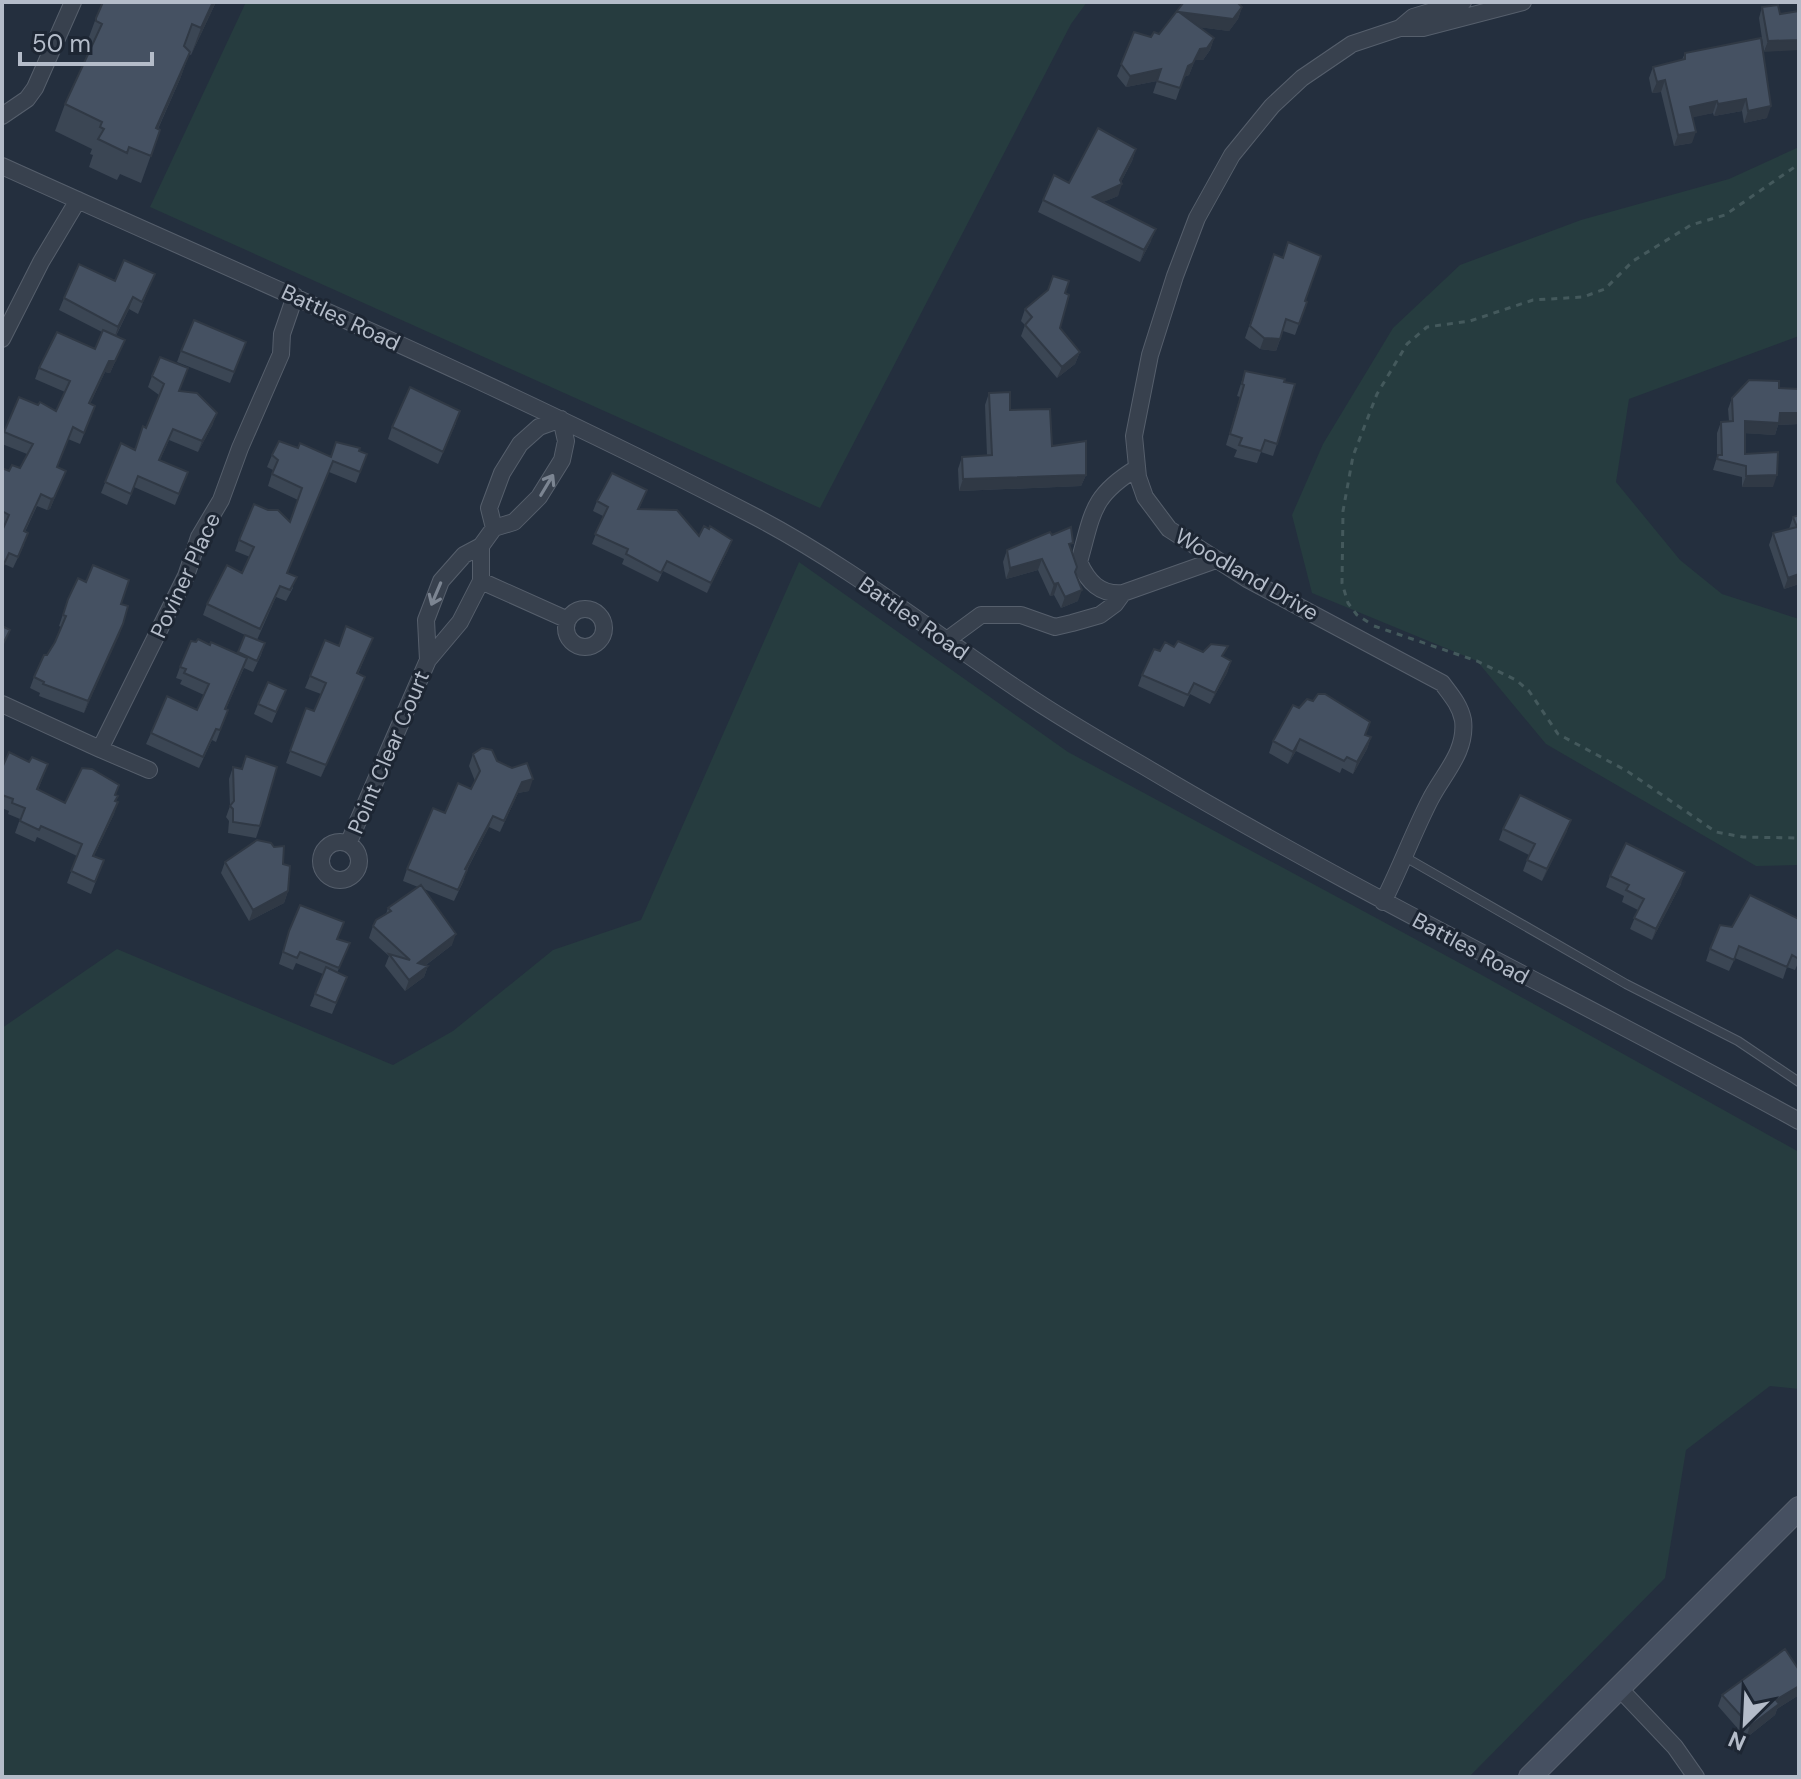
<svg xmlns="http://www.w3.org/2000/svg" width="1801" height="1779" viewBox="0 0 1801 1779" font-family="'DM Sans',sans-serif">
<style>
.green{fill:#263c3f}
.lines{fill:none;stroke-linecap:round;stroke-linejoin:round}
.lane-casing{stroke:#565f6c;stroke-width:10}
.street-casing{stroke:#565f6c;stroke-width:18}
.secondary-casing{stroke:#565f6c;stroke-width:24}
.path{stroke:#44595c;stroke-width:3;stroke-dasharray:6 6;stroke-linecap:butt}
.lane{stroke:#38414e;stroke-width:8}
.street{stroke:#38414e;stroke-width:16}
.secondary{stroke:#465061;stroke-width:22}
.wall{fill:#3b4654}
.shaded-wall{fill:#303945}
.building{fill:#455162;stroke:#303945;stroke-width:2}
.oneway{stroke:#7c8592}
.labels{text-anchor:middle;stroke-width:6;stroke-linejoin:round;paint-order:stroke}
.street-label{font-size:22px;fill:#b4bcc9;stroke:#1d2633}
</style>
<rect width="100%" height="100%" fill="#242f3e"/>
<path class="green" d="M246,2H1087L1071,24L820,508L150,207Z
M1799,147V336L1629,399L1616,482L1680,560L1722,594L1799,619V865L1756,866L1546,744L1477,661L1312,593L1292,515L1323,444L1393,328L1460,265L1581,220L1729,179Z
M799,562L1068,752L1480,974L1799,1152V1389L1770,1386L1686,1450L1665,1578L1469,1777H2V1028L117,949L393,1065L453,1031L553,950L641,920Z"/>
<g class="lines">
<defs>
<path id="lane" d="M1405,857L1626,984L1738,1041L1799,1082"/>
<path id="street" d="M1400,28L1413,17L1463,2
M2,116L27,99L35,88L73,2
M2,166C254,280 509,388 754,516C848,565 932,632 1019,690C1059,717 1100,741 1142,765C1356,893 1581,1001 1799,1121
M2,339L41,262L78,200
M1137,468C1091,496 1093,513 1079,562C1088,582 1100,595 1123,593L1216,560
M481,581L568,620
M566 628a19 19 0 1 1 38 0a19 19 0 1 1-38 0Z
M947,640L981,615H1021L1055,627L1072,623L1100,615L1115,604L1123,593
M428,660L426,620L441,581L464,555L481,546L494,528L514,522L539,497L562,460L566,441L561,419L539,427L520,444L502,473L489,508L494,528
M2,704L100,749L186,576L199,537L221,500L240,448L281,354L282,334L295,296
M100,749L149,770
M321 861a19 19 0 1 1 38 0a19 19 0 1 1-38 0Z
M348,844L428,660L460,622L481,581V546
M1383,902C1400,869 1413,833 1430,800C1443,774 1467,752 1463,720C1460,705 1451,695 1442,683L1247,579L1169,529L1145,497L1138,477L1134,436L1150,355L1175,276L1197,218L1232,155L1272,106L1302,78L1352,44L1400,28H1423L1523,2
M1619,1688L1675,1747L1696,1777"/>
<path id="secondary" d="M1530,1777L1799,1508"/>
</defs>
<use href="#lane" class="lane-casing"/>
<use href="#street" class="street-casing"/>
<use href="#secondary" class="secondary-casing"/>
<path class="path" d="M1368,622L1357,615L1348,603L1342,583L1343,511L1353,456L1377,394L1407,344L1427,327L1470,321L1533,300L1583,297L1605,289L1633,261L1691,225L1725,215L1799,164
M1374,626L1477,661L1516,680L1529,691L1558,734L1627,771L1716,832L1743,837L1799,838"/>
<use href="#lane" class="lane"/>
<use href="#street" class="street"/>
<use href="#secondary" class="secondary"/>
</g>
<path class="wall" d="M216,2L191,55L189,54L180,79L158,129L160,130L141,183L120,174L117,180L89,167L93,155L90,154L92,149L55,131L65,104L90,50L86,48V45L96,18Z
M1242,7L1238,19L1229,31L1199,27L1214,38L1210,50L1203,60H1195L1189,75L1184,77L1176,100L1153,93L1157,81L1126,87L1117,76L1134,32L1151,37Z
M1762,7L1780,14L1764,52L1759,18Z
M1761,38L1767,118L1744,123L1742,111L1714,116L1713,113L1692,117V143L1674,146L1661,92L1652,93L1649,78L1653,67L1682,60L1685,53Z
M1136,149L1132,161L1121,182L1118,196L1103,202L1151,241L1140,262L1038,212L1043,200L1069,183Z
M1274,254L1305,301L1307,302L1295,335L1283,331L1276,351L1260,349L1245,338Z
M155,274L138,314L129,309L116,336L120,351L110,373L105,372L90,404L95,406L80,444L68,439L57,467L66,471L50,509L47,510L37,506L25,532L24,545L13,568L4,564V526L2,525V468L9,471L20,468L27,454L2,444V438L19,397L38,405L56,411L65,392L35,379L39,368L95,349L102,332L59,310L64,298L115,281Z
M1065,293L1060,328L1080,352L1075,364L1057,378L1021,336L1025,325L1021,321L1025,309Z
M246,342L230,383L177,362L181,351Z
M1245,371L1277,444L1273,456L1261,452L1257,463L1234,457L1237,450L1226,445L1240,397L1237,396Z
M152,376L179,391L213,424L198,452L169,440L160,460L188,472L175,505L134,487L127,505L101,493L121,443L135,450L146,428L159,395L148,387Z
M1779,388L1799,389V424L1778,425L1775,435L1745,433V454L1773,487H1742V477L1713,470L1717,457V433L1721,422L1729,421L1728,409L1732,398Z
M989,393L1010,410L1086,475L1081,486L959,491L958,469L962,457L987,455L985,405Z
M456,423L438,464L388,439L392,427Z
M298,448L330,457L359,451L367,454L356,483L329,472L287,573L293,588L286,601L276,597L257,640L265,643L261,655L253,672L244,668L226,709L228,710L216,742L212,740L199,768L146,744L151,733L197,710L204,695L180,684L182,680L176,678L180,667L210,645L238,654L245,635L203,615L207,604L242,573L250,557L235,551L239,540L290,522L298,500L268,486L273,470L267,467L272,455Z
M647,490L639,509L728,550L707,593L663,571L658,582L622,564L624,559L592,544L603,516L593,511L597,501Z
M1799,515V584L1784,589L1769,545L1773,533L1789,529L1793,517Z
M1071,549L1075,573L1078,601L1061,608L1054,595L1050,596L1038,570L1006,579L1003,562L1007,550Z
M121,604L123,624L84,713L39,696L40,693L30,688L34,677L55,642L61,627L59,626L64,611Z
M339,646L368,650L358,674L365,677L321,777L286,763L306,708L314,711L321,694L305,688L310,676Z
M1174,647L1224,657L1231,661L1227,673L1210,704L1190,694L1184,707L1138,686L1142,675L1160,651Z
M286,690L272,723L254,714L258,704Z
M1366,735L1371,737L1367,749L1353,774L1342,768L1340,773L1296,751L1288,764L1269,753L1273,741Z
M473,754L497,761L529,791L518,793L500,832L489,827L467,870L463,882L454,901L424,889L452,945L426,965L428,966L424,977L405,991L385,966L389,956L369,938L373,926L386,914L388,908L418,887L403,881L407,869L445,813L471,789L475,781L469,766Z
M246,756L260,826L256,838L228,833L229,821L226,817L230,806L229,779L233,767L241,769Z
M29,762L48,764L38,790L65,803L115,795L116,801L114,814L94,856L104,860L91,894L67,883L77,856L37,837L35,842L15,833L20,819L8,814L9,811L2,808V768Z
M1503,829L1567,831L1542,881L1523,871L1529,855L1499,840Z
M225,862L283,864L288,891L284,903L249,921L221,873Z
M1610,876L1681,884L1652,940L1630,929L1638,910L1622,902L1624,896L1606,887Z
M1799,919V961L1795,970L1787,967L1783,979L1735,958L1729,971L1706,961L1710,949L1732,927Z
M289,931L337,939L350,943L337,973L347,977L332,1014L310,1006L323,974L296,963L293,970L279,964Z
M1799,1670V1695L1777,1709L1775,1715L1746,1738L1718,1706L1722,1695Z"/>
<path class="shaded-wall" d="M213,2H216L191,55L201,28Z
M1242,7L1238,19L1229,31L1175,24L1179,12Z
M1214,38L1210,50L1203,60H1195L1189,75L1184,77L1188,66L1200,49Z
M1799,40V50L1764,52L1768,41Z
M190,52L180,79L146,155L156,128Z
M1161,69L1157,81L1126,87L1130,76Z
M1665,80L1661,92L1652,93L1657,82Z
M1746,99L1742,111L1714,116L1718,104Z
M1717,101L1713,113L1686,119L1690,107Z
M1771,106L1767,118L1744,123L1748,111Z
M1696,132L1692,143L1674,146L1678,135Z
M1136,149L1132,161L1119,186L1122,184L1118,196L1089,208L1093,197L1120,180Z
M1156,229L1151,241L1140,262L1144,250Z
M133,297L129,309L114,339L118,327Z
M1264,338L1280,339L1276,351L1260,349Z
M125,340L110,373L105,372L85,415L109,361Z
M1080,352L1075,364L1057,378L1062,367Z
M217,413L213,424L198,452L202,441Z
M1780,413H1799V424L1778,425L1775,435L1741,433L1745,421Z
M66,471L50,509L47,510L51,499Z
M1086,475L1081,486L959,491L963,479Z
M1777,475L1773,487H1742L1746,476Z
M732,540L728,550L707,593L711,583Z
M1042,559L1038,570L1006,579L1010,568Z
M1799,574V584L1784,589L1788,578Z
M1058,583L1054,595L1050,596L1054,584Z
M1082,590L1078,601L1061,608L1065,597Z
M123,624L119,636L84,713L88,701Z
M1231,661L1227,673L1210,704L1215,693Z
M365,677L361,689L321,777L326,765Z
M1371,737L1367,749L1353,774L1357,762Z
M1300,739L1296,751L1288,764L1293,752Z
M533,779L529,791L518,793L500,832L522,782Z
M118,802L114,814L88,868L93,856Z
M493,816L489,827L461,881L465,869Z
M1571,820L1567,831L1542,881L1547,869Z
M1685,872L1681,884L1652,940L1656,929Z
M288,891L284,903L249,921L253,910Z
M456,934L452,945L414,974L418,963Z
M428,966L424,977L405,991L409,980Z
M1799,1686V1695L1777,1709L1775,1715L1746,1738L1750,1726L1776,1700Z"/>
<path class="building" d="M103,2H213L201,28L192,24L184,46L190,52L156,128L160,130L151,156L129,147L127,153L98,139L104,129L100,127L102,122L65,104L102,24L96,21V18Z
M1184,2H1237L1242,7L1233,19L1179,12L1214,38L1207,48L1200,49L1193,63L1188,66L1180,88L1157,81L1161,69L1130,76L1121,64L1134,32L1151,37L1154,32L1159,34Z
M1778,5L1780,14L1799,11V40L1768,41L1762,7Z
M1761,38L1771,106L1748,111L1746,99L1718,104L1717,101L1690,107L1696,132L1678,135L1665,80L1657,82L1653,67L1685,59V53Z
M1098,128L1136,149L1120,180L1122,184L1093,197L1156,229L1144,250L1043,200L1054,175L1069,183Z
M1288,242L1321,256L1305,301L1307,302L1299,324L1286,319L1280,339L1264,338L1250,326L1274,254L1283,258Z
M124,260L155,274L142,302L133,297L118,327L64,298L79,264L115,281Z
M1053,276L1069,281L1065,293L1069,295L1060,328L1080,352L1062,367L1025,325L1032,317L1025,309L1048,290Z
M194,320L246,342L234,372L181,351Z
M103,330L125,340L115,361H109L89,403L95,406L84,433L73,427L57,467L66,471L54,498L51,499L41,494L24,531L28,533L18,557L9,553L2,568V531L9,515L2,511V468L9,471L12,465L20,468L33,444L4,432L19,397L38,405L40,402L56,411L70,381L39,368L57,332L95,349Z
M160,357L188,368L179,391L197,393L217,413L202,441L173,429L159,460L188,472L179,494L138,476L131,494L105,482L121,443L135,450L143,426L146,428L164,384L152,376Z
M1245,371L1285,379L1284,382L1295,384L1277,444L1265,440L1261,451L1239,445L1242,438L1230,434L1244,385L1242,384Z
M1749,380L1779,381V388L1799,389V413H1780L1779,423L1745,421V454L1778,452L1777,475L1746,476V466L1717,459L1718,455H1722L1721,422L1733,421L1732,398Z
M410,387L460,411L443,452L392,427Z
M1010,392V410L1050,409L1052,446L1086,441V475L963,479L962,457L992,455L989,393Z
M279,441L298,448L300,443L331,457L336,442L360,448L359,451L367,454L360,472L333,461L287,573L297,577L290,590L280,586L260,629L207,604L227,565L242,573L254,547L239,540L254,504L268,510H278L290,522L302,488L272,474L278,460L272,455Z
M612,473L647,490L638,509L677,510L699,536L704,526L709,529L710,526L732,540L711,583L667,561L661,573L626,554L628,549L595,534L608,507L597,501Z
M1799,515V574L1788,578L1773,533L1797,527L1793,517Z
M1071,527L1073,543L1069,544L1077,567L1075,572L1082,590L1065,597L1058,583L1054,584L1042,559L1010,568L1007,550L1050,532L1052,535Z
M93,565L129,580L121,604L128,606L123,624L88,701L43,684L44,682L34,677L44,655H47L55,642L66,616L63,615L68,599L78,578L86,582Z
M2,626L10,630L2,646Z
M346,626L373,638L357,673L365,677L326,765L290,751L306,708L314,711L326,683L310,676L325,640L339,646Z
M245,635L265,643L257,661L238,652Z
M198,639L210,645L211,642L247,658L225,709L228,710L220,730L216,729L203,757L151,733L167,696L197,710L209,684L184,673L186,669L180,667L191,641L196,642Z
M1178,641L1203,652L1211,644L1228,646L1222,656L1231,661L1215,693L1194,683L1188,695L1142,675L1154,649L1160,651L1165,642L1174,647Z
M268,682L286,690L276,712L258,704Z
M1318,694H1325L1370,722L1365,735L1371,737L1357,762L1347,757L1344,761L1300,739L1293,752L1273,741L1293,705L1299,708L1307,699L1313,701Z
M482,748L492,750L497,761L512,768L527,763L533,779L522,782L504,821L493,816L465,869L467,870L458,890L407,869L433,808L445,813L458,783L471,789L480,771L473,754Z
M9,752L29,762L32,757L48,764L37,789L65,803L82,768L92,769L119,785L115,795L118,796L115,801L118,802L93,856L104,860L95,882L71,871L82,844L41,826L39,830L20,821L25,808L12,803L13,799L2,795V768Z
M246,756L277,767L260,826L233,822V809L230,806L234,801L233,767L242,769Z
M1520,795L1571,820L1547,869L1527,860L1535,844L1503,829Z
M257,840L271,843L274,847L284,846L283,864L290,866L288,891L253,910L225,862Z
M1626,843L1685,872L1656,929L1634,918L1644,899L1626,890L1629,885L1610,876Z
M421,885L456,934L418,963L428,966L409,980L389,954L410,960L373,926L376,920L391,911L388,908Z
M1750,895L1799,919V959L1792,955L1787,967L1739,946L1734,960L1710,949L1720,925L1732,927Z
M300,905L344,922L337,939L350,943L339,968L300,952L297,958L283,952L289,931Z
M326,967L347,977L336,1003L315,994Z
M1785,1649L1799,1670V1686L1776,1700L1779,1704L1750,1726L1722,1695Z"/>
<defs><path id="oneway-shaft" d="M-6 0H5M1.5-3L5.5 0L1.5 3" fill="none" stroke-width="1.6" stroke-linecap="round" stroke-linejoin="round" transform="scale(2)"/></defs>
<g class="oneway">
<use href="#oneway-shaft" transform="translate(547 485) rotate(-59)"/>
<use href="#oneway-shaft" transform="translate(436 594) rotate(113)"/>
</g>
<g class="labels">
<g class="street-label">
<text transform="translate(341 317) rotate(25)" y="8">Battles Road</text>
<text transform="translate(1247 574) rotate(30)" y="8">Woodland Drive</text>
<text transform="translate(185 575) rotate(-65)" y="8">Poviner Place</text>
<text transform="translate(914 618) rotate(35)" y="8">Battles Road</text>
<text transform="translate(388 752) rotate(-67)" y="8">Point Clear Court</text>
<text transform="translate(1471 948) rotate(28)" y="8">Battles Road</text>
</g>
</g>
<rect width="1801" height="1779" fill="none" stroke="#b4bcc9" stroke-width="8"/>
<g transform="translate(1745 1723) rotate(204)" stroke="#1d2633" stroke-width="6" paint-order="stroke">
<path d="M0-6L14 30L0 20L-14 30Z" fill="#b4bcc9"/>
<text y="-12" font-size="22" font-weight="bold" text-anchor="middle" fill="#b4bcc9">N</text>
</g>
<path d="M20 52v12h132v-12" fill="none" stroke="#b4bcc9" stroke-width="4"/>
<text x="32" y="52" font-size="24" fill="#b4bcc9" stroke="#1d2633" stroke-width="6" paint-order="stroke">50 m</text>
</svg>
